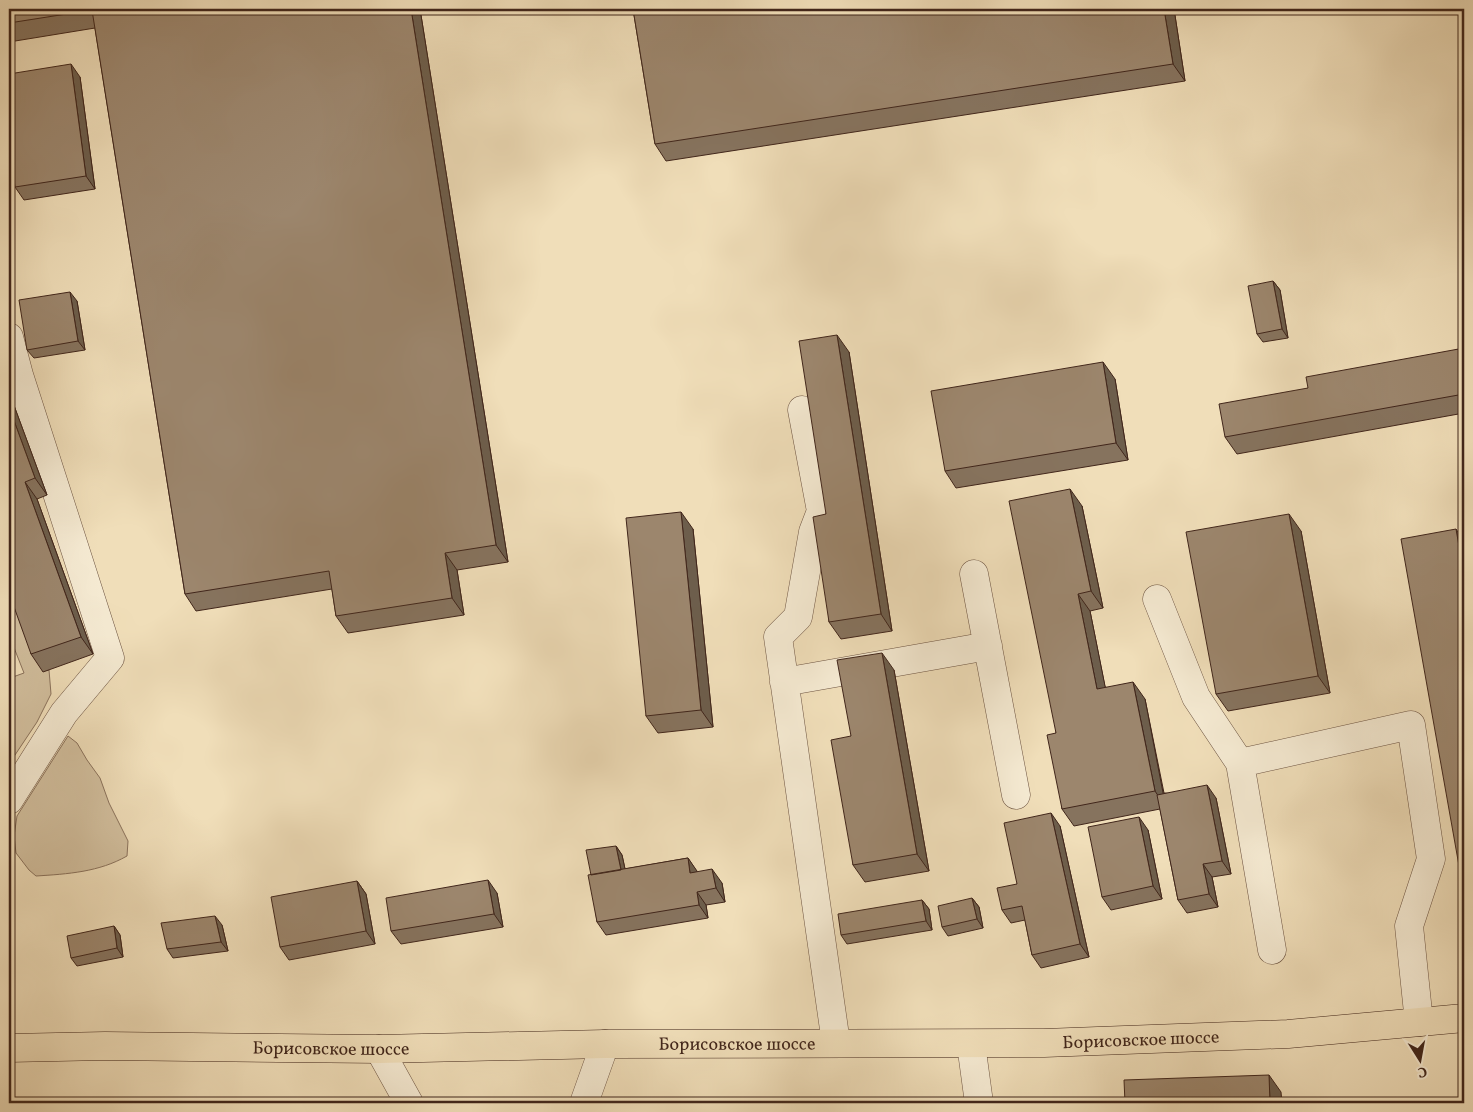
<svg xmlns="http://www.w3.org/2000/svg" width="1473" height="1112" viewBox="0 0 1473 1112" font-family="Vollkorn,serif">
<style>
.green{fill:#d2bf9e;stroke:#8a725c}
.lines{fill:none;stroke-linecap:round;stroke-linejoin:round}
.minor-casing{stroke:#6d5442;stroke-width:29}
.major-casing{stroke:#41261b;stroke-width:29}
.minor{stroke:#f5ead2;stroke-width:28}
.major{stroke:#f0deb9;stroke-width:28}
.wall{fill:#86735e;stroke:#41261b}
.shaded-wall{fill:#6d5e4c;stroke:#41261b}
.building{fill:#9c866d;stroke:#41261b}
.labels{text-anchor:middle;stroke-width:4;stroke-linejoin:round;paint-order:stroke}
.street-label{font-size:18px;fill:#41261b;stroke:#f5ead2}
</style>
<rect width="100%" height="100%" fill="#f0deb9"/>
<filter id="stains"><feTurbulence type="fractalNoise" baseFrequency=".004" numOctaves="4"/><feColorMatrix values="0 0 0 0 .2 0 0 0 0 .09 0 0 0 0 .02 0 0 0 .5 -.17"/></filter>
<radialGradient id="worn" r=".72"><stop offset=".6" stop-color="#630" stop-opacity="0"/><stop offset="1" stop-color="#630" stop-opacity=".3"/></radialGradient>
<path class="green" d="M9,576L43,671L49,670L51,694L37,722L9,764V677L10,678L24,673L9,635Z
M68,736L77,743L87,760L100,778L109,803L128,841L127,856C99,872 68,874 36,876L29,870L16,853L14,836L17,816Z"/>
<g class="lines">
<defs>
<path id="minor" d="M9,337L19,375L110,658L64,713L9,800
M802,410L821,511L813,532L798,617L778,637L836,1043
M974,574L1016,795
M1157,599L1196,697L1240,763
M784,682L988,646
M1272,950L1240,763L1411,725L1431,859L1409,926L1419,1022
M971,1044L979,1103
M379,1049L409,1103
M584,1103L605,1044"/>
<g id="major">
<path id="s1" d="M9,1048L105,1046L379,1049L605,1044L1044,1043L1288,1034L1464,1018"/>
</g>
</defs>
<use href="#minor" class="minor-casing"/>
<use href="#major" class="major-casing"/>
<use href="#minor" class="minor"/>
<use href="#major" class="major"/>
</g>
<path class="wall" d="M9,9H420L508,562L457,570L464,615L348,633L336,616L332,589L196,611L185,594L95,28L9,42Z
M633,9H1174L1185,81L666,161L655,144Z
M80,77L95,189L24,200L15,187Z
M1273,281L1280,290L1288,338L1263,342L1257,334Z
M77,301L85,350L34,358L27,350Z
M1464,348V413L1237,454L1225,437L1308,388Z
M849,352L892,631L841,639L829,622L826,514Z
M1115,379L1128,460L956,488L945,471Z
M9,392L47,495L37,499L93,654L43,672L31,654Z
M1082,506L1103,608L1090,611L1105,687L1145,699L1164,793L1216,798L1231,874L1212,877L1218,907L1187,913L1178,900L1160,809L1074,826L1062,809L1056,733Z
M693,529L713,727L658,733L646,716Z
M1301,531L1330,693L1228,711L1216,694Z
M894,670L929,871L865,882L853,865L851,736Z
M1060,826L1089,957L1041,968L1032,955L1025,920L1011,923L1002,910L1017,884Z
M1148,830L1162,899L1111,910L1102,897Z
M616,846L622,855L625,869L688,858L697,872L722,883L725,902L706,905L708,918L606,935L597,922L591,875Z
M357,881L366,894L375,944L289,960L280,947Z
M497,893L503,927L401,944L391,931Z
M972,898L979,907L983,928L948,936L942,927Z
M922,900L929,909L932,930L847,944L841,935Z
M222,925L228,951L173,958L167,949Z
M114,926L120,935L123,957L77,966L71,958Z"/>
<path class="shaded-wall" d="M411,9H420L508,562L496,545Z
M1164,9H1174L1185,81L1173,64Z
M71,64L80,77L95,189L86,176Z
M1273,281L1280,290L1288,338L1282,329Z
M70,292L77,301L85,350L78,341Z
M837,335L849,352L892,631L881,614Z
M1103,362L1115,379L1128,460L1116,443Z
M9,392L47,495L35,478L9,407Z
M25,482L37,499L93,654L81,637Z
M1070,489L1082,506L1103,608L1091,591Z
M681,512L693,529L713,727L701,710Z
M1289,514L1301,531L1330,693L1318,676Z
M1456,529L1464,541V575Z
M445,553L457,570L464,615L452,598Z
M1078,594L1090,611L1109,706L1097,689Z
M882,653L894,670L929,871L917,854Z
M1133,682L1145,699L1166,808L1155,791Z
M1207,785L1216,798L1231,874L1222,861Z
M1051,813L1060,826L1089,957L1080,944Z
M1139,817L1148,830L1162,899L1153,886Z
M616,846L622,855L628,883L622,874Z
M688,858L697,871L700,886L690,873Z
M1203,864L1212,877L1218,907L1209,894Z
M712,869L722,883L725,902L716,888Z
M488,880L497,893L503,927L494,914Z
M357,881L366,894L375,944L366,931Z
M697,892L706,905L708,918L699,905Z
M972,898L979,907L983,928L977,919Z
M922,900L929,909L932,930L926,921Z
M215,916L222,925L228,951L221,942Z
M114,926L120,935L123,957L117,948Z
M1269,1075L1281,1092L1282,1103H1270Z"/>
<path class="building" d="M9,9H411L496,545L445,553L452,598L336,616L329,571L185,594L92,10L9,23Z
M633,9H1164L1173,64L655,144Z
M71,64L86,176L15,187L9,142V74Z
M1273,281L1282,329L1257,334L1248,286Z
M70,292L78,341L27,350L19,300Z
M837,335L881,614L829,622L813,517L826,514L799,341Z
M1464,348V394L1225,437L1219,404L1308,388L1306,377Z
M1103,362L1116,443L945,471L931,391Z
M9,407L35,478L25,482L81,637L31,654L9,593Z
M1070,489L1091,591L1078,594L1097,689L1133,682L1155,791L1062,809L1047,735L1056,733L1009,501Z
M681,512L701,710L646,716L626,518Z
M1289,514L1318,676L1216,694L1186,532Z
M1456,529L1464,575V894L1401,539Z
M882,653L917,854L853,865L831,740L851,736L837,660Z
M1207,785L1222,861L1203,864L1209,894L1178,900L1157,795Z
M1051,813L1080,944L1032,955L1022,906L1002,910L997,888L1017,884L1004,823Z
M1139,817L1153,886L1102,897L1088,827Z
M616,846L621,870L591,875L586,850Z
M688,858L690,873L712,869L716,888L697,892L699,905L597,922L588,875Z
M488,880L494,914L391,931L386,898Z
M357,881L366,931L280,947L271,897Z
M972,898L977,919L942,927L938,906Z
M922,900L926,921L841,935L838,914Z
M215,916L221,942L167,949L161,923Z
M1464,922V948L1463,949L1460,923Z
M114,926L117,948L71,958L67,936Z
M1269,1075L1270,1103H1125L1124,1080Z"/>
<g class="labels">
<g class="street-label">
<text dy="6" stroke="none"><textPath href="#s1" startOffset="1132">Борисовское шоссе</textPath></text>
<text dy="6" stroke="none"><textPath href="#s1" startOffset="728">Борисовское шоссе</textPath></text>
<text dy="6" stroke="none"><textPath href="#s1" startOffset="322">Борисовское шоссе</textPath></text>
</g>
</g>
<rect width="1473" height="1112" fill="none" stroke="#f0deb9" stroke-width="30"/>
<rect x="10" y="10" width="1453" height="1092" fill="none" stroke="#41261b" stroke-width="2.5"/>
<rect x="15" y="15" width="1443" height="1082" fill="none" stroke="#41261b"/>
<g transform="translate(1420 1060) rotate(169)" stroke="#f5ead2" stroke-width="4" paint-order="stroke">
<path d="M0-4L9 19L0 12L-9 19Z" fill="#41261b"/>
<text y="-8" font-size="14" font-weight="bold" text-anchor="middle" fill="#41261b">С</text>
</g>
<rect width="100%" height="100%" filter="url(#stains)"/>
<rect width="100%" height="100%" fill="url(#worn)"/>
</svg>
